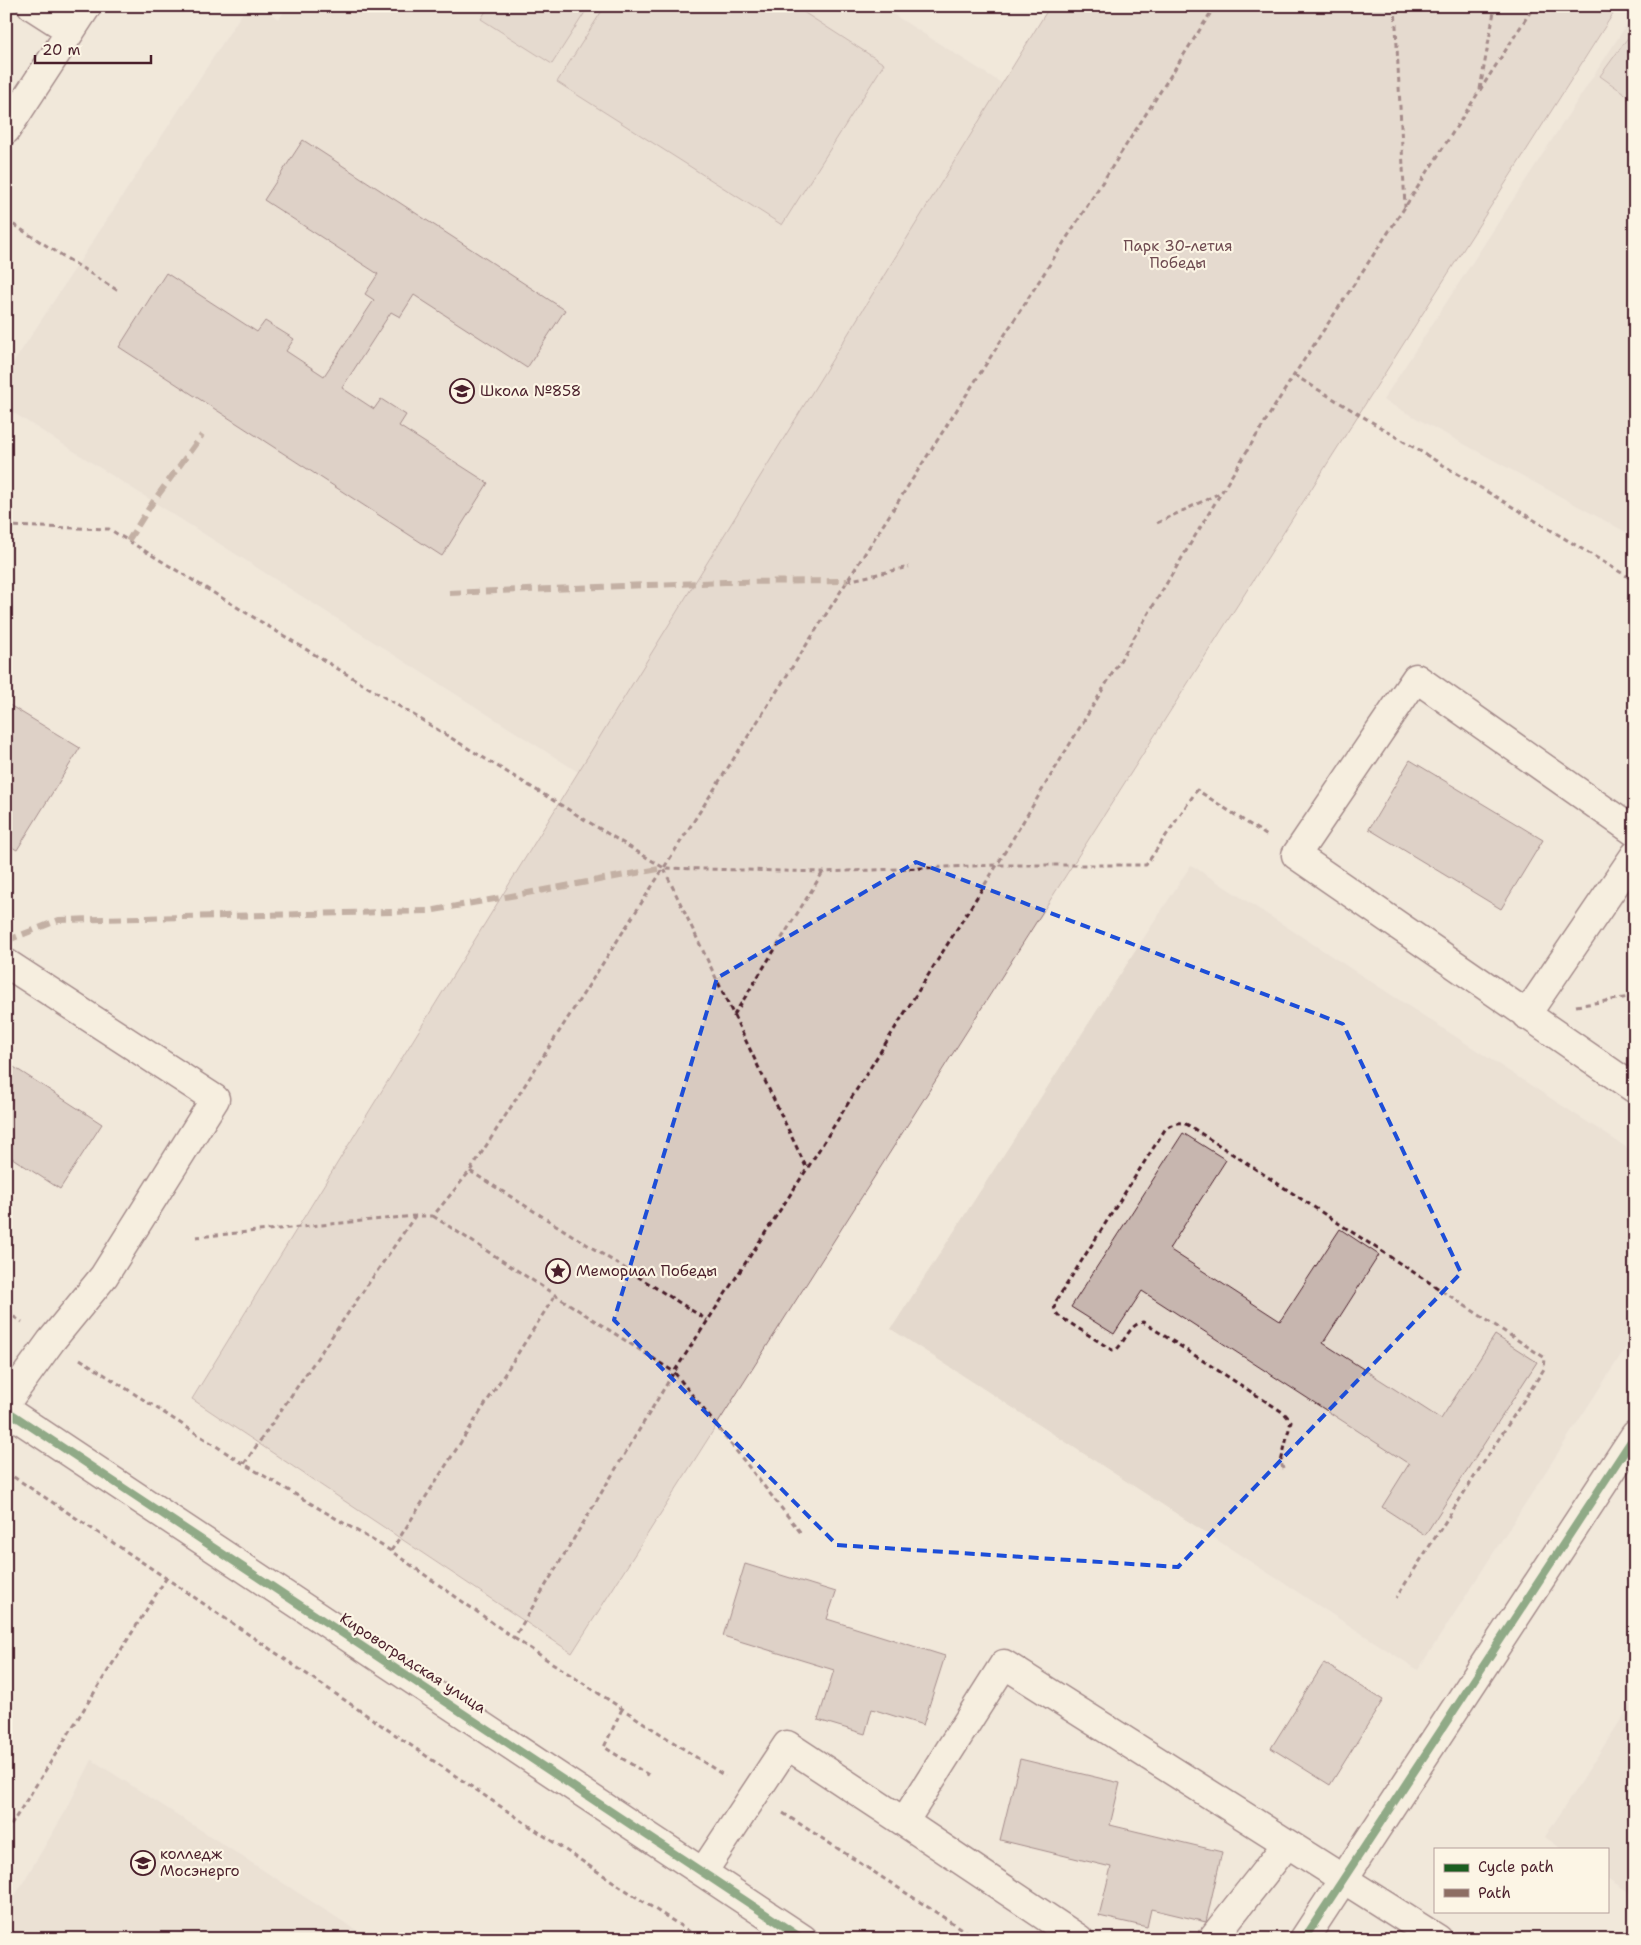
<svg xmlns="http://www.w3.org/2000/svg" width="1641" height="1945" viewBox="0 0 1641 1945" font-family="'Shantell Sans',sans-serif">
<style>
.built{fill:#e4d9cd}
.green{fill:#d8cac0;stroke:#917476}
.building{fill:#c7b6af;stroke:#4a1f2b}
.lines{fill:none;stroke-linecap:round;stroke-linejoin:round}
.minor-casing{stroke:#4a1f2b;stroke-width:31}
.path{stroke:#4a1f2b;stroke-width:3;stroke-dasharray:5 4;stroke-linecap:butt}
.minor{stroke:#fcf5e5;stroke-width:28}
.quiet{stroke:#8d6e63;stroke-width:6;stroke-dasharray:12 6;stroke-linecap:butt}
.cycleway-casing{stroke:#fcf5e5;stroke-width:11}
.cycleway{stroke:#1b5e20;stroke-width:8}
.marked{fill:none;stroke:#1d4ed8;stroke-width:4;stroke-dasharray:10 6;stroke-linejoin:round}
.labels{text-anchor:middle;stroke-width:4.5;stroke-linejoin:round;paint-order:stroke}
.park-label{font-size:15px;fill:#6e4a50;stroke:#fcf5e5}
.poi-label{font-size:15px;fill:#4a1f2b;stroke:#fcf5e5;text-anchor:start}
.street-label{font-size:15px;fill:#4a1f2b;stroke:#fcf5e5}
</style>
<rect width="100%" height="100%" fill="#f1e8da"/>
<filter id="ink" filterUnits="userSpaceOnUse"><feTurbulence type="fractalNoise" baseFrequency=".02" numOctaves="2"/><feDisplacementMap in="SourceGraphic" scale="10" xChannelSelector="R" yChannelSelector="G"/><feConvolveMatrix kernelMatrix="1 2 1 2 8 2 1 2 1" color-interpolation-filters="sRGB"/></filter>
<g filter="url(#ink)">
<path class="built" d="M247,6H259L279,19L288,6H880L1080,133L597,784L6,408V374Z
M1635,12V537L1383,400Z
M1191,865L1635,1153V1333L1418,1670L891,1329Z
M1635,1698V1896L1607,1878V1849H1562L1545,1837Z
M92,1760L370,1939H6V1911L64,1814Z"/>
<path class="green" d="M489,6H589L552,64L481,19Z
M605,6H794L884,64L782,225L557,82Z
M1050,6H1618L572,1653L192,1399Z
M1635,28V101L1600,76Z"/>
<path class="building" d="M303,140L565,310L527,368L414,295L400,317L391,312L342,388L374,409L381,399L406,415L399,426L488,483L442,556L119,347L166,273L257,332L265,321L294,339L286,351L324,376L374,300L365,294L378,274L264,200Z
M6,703L80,748L17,850L6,844Z
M1410,760L1543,840L1501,909L1369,829Z
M6,1062L102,1124L60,1189L6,1154Z
M1183,1133L1226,1160L1169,1249L1280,1321L1340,1229L1379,1255L1323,1343L1441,1419L1495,1335L1537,1362L1425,1535L1382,1507L1409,1464L1142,1291L1114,1334L1071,1307Z
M745,1564L836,1592L827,1619L945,1656L923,1725L872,1709L865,1734L818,1720L834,1670L723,1636Z
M1324,1663L1383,1700L1330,1785L1271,1748Z
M1020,1759L1120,1783L1110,1825L1222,1852L1206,1922L1151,1909L1147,1927L1099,1916L1111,1867L1000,1840Z"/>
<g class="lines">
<defs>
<path id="minor" d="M32,6L71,31
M6,130L87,6
M1635,832L1416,678L1296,855L1635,1089
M6,963L215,1099L104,1276L51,1341L6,1403
M1526,1015L1635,855
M6,1410L803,1939
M904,1822L1079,1939
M703,1872L787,1745L904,1822L1004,1664L1438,1939
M1212,1939L1287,1844
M1304,1939L1635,1435"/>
</defs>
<use href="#minor" class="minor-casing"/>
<path class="path" d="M1215,6L470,1171L433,1216H415L244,1464L391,1551L514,1638L674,1372L807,1169L997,865L1221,493L1294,375L1405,207L1534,6
M1395,6L1405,207
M1480,89L1495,6
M6,220L120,292
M1294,375L1635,581
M1157,523L1220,493
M6,526L109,529L664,868L823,872L997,865H1146L1197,790L1269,837
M847,581L909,567
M664,869L807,1169
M1576,1006L1635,996
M734,1015L823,872
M470,1171L707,1320
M433,1216L674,1372L801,1533
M196,1237L414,1216
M6,1312L22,1322
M80,1359L244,1464
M1283,1469L1281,1462L1291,1421L1284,1413L1143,1322C1130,1324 1125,1341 1117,1349L1112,1350L1059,1316C1053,1309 1053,1305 1058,1298L1166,1128C1174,1123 1179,1121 1188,1125L1545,1358L1544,1369L1396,1598
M6,1472C240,1624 466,1788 701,1939
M391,1551L556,1294
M514,1638L725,1776
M622,1709L604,1747L650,1776
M783,1813L977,1939
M6,1833L167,1577"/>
<use href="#minor" class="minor"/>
<path class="quiet" d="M128,541L153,502L202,435
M449,593L725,582L847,581
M6,941L59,920L429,911L664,868"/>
<defs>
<path id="cycleway" d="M6,1410L803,1939
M1304,1939L1635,1435"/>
</defs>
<use href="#cycleway" class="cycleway-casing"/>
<use href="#cycleway" class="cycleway"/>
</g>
</g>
<path d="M0 0H1641V1945H0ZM916,862L1343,1024L1461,1273L1178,1567L837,1545L614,1320L717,978Z" fill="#f1e8da" fill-opacity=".55" fill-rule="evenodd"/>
<path class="marked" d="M916,862L1343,1024L1461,1273L1178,1567L837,1545L614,1320L717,978Z"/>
<defs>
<symbol id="school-ring" viewBox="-11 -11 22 22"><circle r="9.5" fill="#fcf5e5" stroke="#4a1f2b" stroke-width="1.5"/><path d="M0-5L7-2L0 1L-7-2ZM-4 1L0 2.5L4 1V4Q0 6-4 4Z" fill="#4a1f2b"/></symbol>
<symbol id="sight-ring" viewBox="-11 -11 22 22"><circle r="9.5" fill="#fcf5e5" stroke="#4a1f2b" stroke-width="1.5"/><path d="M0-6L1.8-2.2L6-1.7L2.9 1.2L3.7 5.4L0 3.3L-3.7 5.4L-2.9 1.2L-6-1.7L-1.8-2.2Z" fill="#4a1f2b"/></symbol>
<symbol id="university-ring" viewBox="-11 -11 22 22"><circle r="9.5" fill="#fcf5e5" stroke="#4a1f2b" stroke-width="1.5"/><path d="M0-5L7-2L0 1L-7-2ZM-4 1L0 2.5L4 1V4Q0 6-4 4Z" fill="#4a1f2b"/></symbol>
</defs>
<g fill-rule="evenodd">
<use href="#school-ring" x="448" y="377" width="28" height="28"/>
<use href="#sight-ring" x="544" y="1257" width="28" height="28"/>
<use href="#university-ring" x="129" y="1849" width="28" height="28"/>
</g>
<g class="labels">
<g class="park-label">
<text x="1178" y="251">Парк 30-летия<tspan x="1178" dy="17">Победы</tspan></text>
</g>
<g class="poi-label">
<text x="480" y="396">Школа №858</text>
<text x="576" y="1276">Мемориал Победы</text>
<text x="160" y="1859">колледж<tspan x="160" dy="17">Мосэнерго</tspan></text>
</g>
<g class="street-label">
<text transform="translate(413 1663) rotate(33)" y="5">Кировоградская улица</text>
</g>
</g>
<rect width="1641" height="1945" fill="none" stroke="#fcf5e5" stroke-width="25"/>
<rect x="12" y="12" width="1616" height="1920" fill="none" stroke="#4a1f2b" stroke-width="2" filter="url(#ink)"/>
<rect x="1434" y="1848" width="175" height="65" fill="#fcf5e5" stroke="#b59f9b"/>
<rect x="1444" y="1864" width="25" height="8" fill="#1b5e20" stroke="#b59f9b"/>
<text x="1478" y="1872" font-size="15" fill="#4a1f2b">Cycle path</text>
<rect x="1444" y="1889" width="25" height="8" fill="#8d6e63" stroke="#b59f9b"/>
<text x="1478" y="1898" font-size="15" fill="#4a1f2b">Path</text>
<path d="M35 55v8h116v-8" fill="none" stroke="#4a1f2b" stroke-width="2.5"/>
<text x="42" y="55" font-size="15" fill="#4a1f2b" stroke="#fcf5e5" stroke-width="4" paint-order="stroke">20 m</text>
</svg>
